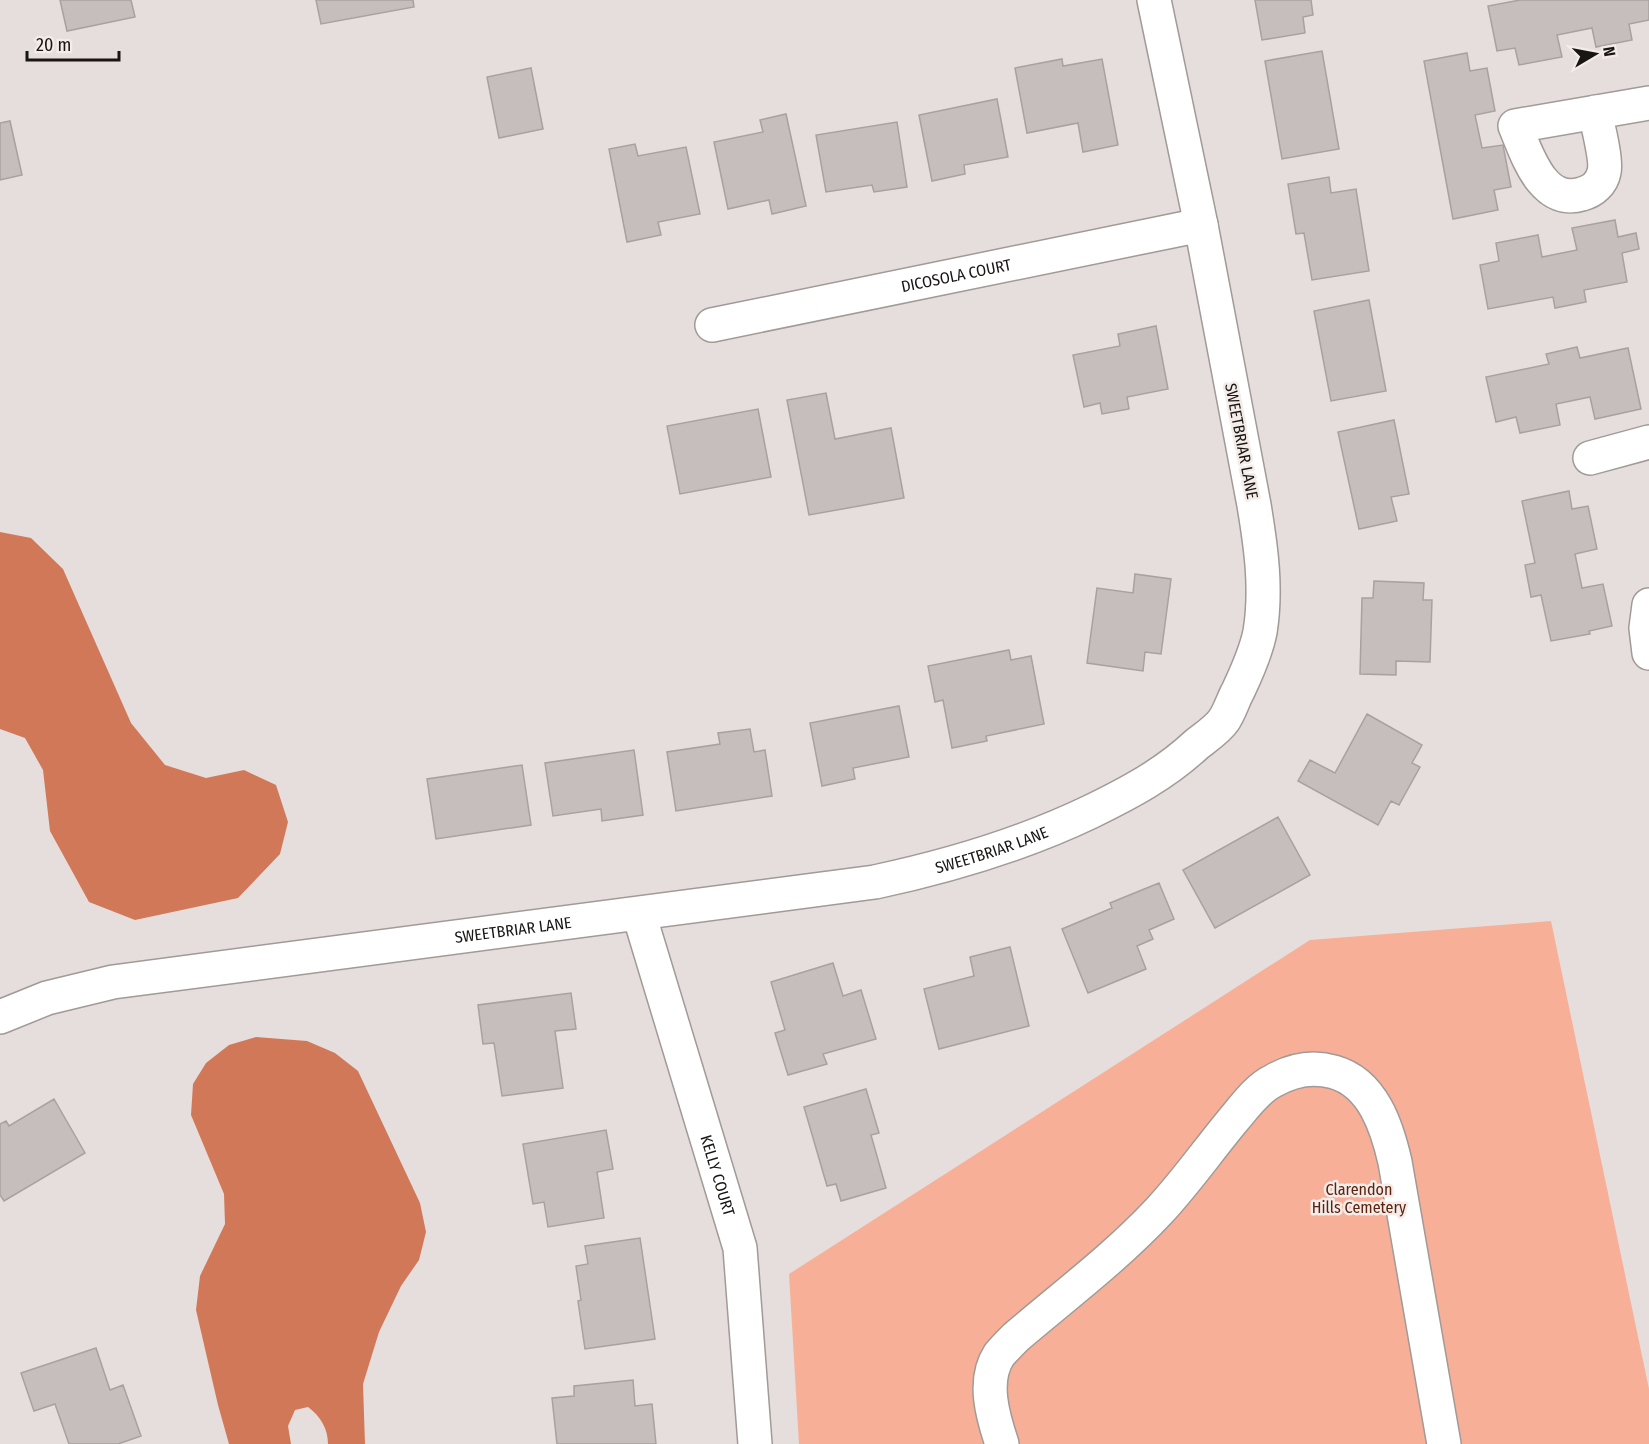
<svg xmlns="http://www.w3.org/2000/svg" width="1649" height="1444" viewBox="0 0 1649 1444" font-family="'Fira Sans Condensed',sans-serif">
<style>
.green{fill:#f7b097}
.water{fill:#d17859}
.building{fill:#c5bebc;stroke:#a8a19f;stroke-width:1.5}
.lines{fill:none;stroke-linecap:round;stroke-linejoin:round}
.minor-casing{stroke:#a19a97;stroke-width:36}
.minor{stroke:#fff;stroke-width:33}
.labels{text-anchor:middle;stroke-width:5;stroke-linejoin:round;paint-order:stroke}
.street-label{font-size:16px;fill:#181514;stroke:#f3ece9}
.park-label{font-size:16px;fill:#5c220d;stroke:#f3ece9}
</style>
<rect width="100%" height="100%" fill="#e6dedc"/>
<path class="green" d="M1551,921L1649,1389V1444H799L789,1274L1310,940Z"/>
<path class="water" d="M0,532L31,538L63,569L131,723L165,765L206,778L244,770L276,785L288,822L280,854L238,898L135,920L89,902L50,831L43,770L25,738L0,729Z
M256,1037L307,1041L335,1053L358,1071L420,1203L426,1232L419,1260L401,1286L379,1332L363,1384L365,1444H328C328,1428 320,1416 308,1407L295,1410L288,1426L291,1444H229L218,1405L196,1310L200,1276L225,1224L224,1194L191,1115L193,1084L206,1063L229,1045Z"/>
<path class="building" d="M60,0H131L135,17L67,31Z
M316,0H413L414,7L321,24Z
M1255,0H1311L1313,15L1303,17L1305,33L1262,40Z
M1520,0H1649V20L1629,24L1632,40L1596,47L1592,28L1557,35L1562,57L1519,65L1515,48L1497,51L1488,6Z
M1322,51L1339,149L1282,159L1265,61Z
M1467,53L1470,71L1487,68L1495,111L1475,115L1482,148L1503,145L1511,187L1494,190L1498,210L1453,219L1424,61Z
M1062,59L1063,66L1102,59L1118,145L1083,152L1078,123L1027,133L1015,68Z
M531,68L543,129L499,138L487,77Z
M997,99L1008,157L964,165L965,174L932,181L919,115Z
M786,114L806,206L772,214L769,200L728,209L714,142L763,132L760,120Z
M10,121L22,175L0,180V123Z
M897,122L907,187L874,192L872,185L826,192L816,135Z
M635,144L638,156L686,147L700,214L658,222L661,235L627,242L609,149Z
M1329,177L1331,193L1356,189L1369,271L1312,280L1304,233L1296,234L1288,184Z
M1615,220L1618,237L1636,233L1639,249L1622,253L1627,282L1584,290L1586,302L1555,308L1553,297L1488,309L1480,265L1499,261L1496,243L1538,235L1542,257L1577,250L1572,228Z
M1369,300L1386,391L1331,401L1314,311Z
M1156,326L1168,389L1127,397L1129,409L1102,414L1100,403L1084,407L1073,355L1120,346L1118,334Z
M1577,347L1580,358L1628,348L1641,409L1595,419L1590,397L1556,404L1560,425L1520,433L1516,417L1496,422L1486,377L1549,364L1546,354Z
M826,393L835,439L891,428L904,498L809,515L787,400Z
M758,409L771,477L680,494L667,426Z
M1394,420L1409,494L1391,497L1397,521L1359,529L1338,432Z
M1569,491L1572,509L1588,506L1597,549L1575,554L1582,588L1603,584L1612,626L1589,631L1590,634L1551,641L1541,595L1531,597L1525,565L1535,563L1522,501Z
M1135,574L1171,579L1161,654L1145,652L1143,671L1087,663L1097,588L1133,593Z
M1374,581L1424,583L1423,600H1432L1430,662L1396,661V675L1360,674L1362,598H1373Z
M1009,650L1011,660L1031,656L1044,724L986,736L987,741L952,748L943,700L935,702L928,666Z
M899,706L909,757L853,768L855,779L822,786L810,723Z
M1367,714L1422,745L1412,763L1420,767L1399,805L1391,801L1378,825L1298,781L1310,760L1335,773Z
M750,729L754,752L765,750L772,796L676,811L667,752L720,744L718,733Z
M634,750L643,815L602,821L601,809L553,816L545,763Z
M522,765L531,825L436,839L427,779Z
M1278,817L1310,875L1215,928L1183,870Z
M1159,883L1174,919L1149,930L1153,939L1137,946L1146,969L1088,993L1062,929L1112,908L1110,903Z
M1010,947L1029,1026L939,1049L924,989L974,976L970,957Z
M833,963L843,996L861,990L876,1039L823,1054L827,1064L788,1075L775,1033L785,1030L771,982Z
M571,993L576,1029L555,1031L563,1088L502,1096L494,1043L483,1044L478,1005Z
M866,1089L879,1133L871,1135L886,1188L841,1201L836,1184L827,1186L804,1107Z
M54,1099L85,1153L4,1201L0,1195V1124L6,1121L9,1126Z
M606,1130L613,1169L597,1172L604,1218L548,1227L544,1202L533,1204L523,1144Z
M640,1238L655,1339L585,1349L578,1301L581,1300L576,1266L588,1264L585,1246Z
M96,1348L110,1390L123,1385L141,1436L118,1444H69L55,1404L34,1411L21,1373Z
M633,1380L635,1406L652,1404L656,1444H557L552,1398L574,1396V1386Z"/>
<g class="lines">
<defs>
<g id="minor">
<path d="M1595,112C1598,126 1607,161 1604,172C1602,183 1593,191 1582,194C1542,206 1527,154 1515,126L1649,103"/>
<path id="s1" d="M712,325L1201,225"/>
<path d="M1590,458L1649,442"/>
<path d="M1649,605L1646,628L1649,653"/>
<path id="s2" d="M639,914L740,1248L755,1444"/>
<path id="s3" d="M0,1017L47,998L113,982L875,882C950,866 1021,845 1090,812C1129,793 1165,774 1197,744C1206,737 1218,729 1224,720C1230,711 1233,700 1238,691C1247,672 1256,652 1260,632C1267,589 1261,547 1254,505L1201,225L1154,0"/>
<path d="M1002,1444C993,1417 982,1381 999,1355C1004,1349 1010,1343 1016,1337C1064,1296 1116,1257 1159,1211C1186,1182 1209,1149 1234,1119C1245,1106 1258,1088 1273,1081C1292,1070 1313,1066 1334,1072C1373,1083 1387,1127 1395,1162L1444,1444"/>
</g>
</defs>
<use href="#minor" class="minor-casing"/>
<use href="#minor" class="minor"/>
</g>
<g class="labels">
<g class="street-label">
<text dy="6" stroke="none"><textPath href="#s1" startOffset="249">DICOSOLA COURT</textPath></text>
<text transform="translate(1242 441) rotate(79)" y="6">SWEETBRIAR LANE</text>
<text dy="6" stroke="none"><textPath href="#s3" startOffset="1008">SWEETBRIAR LANE</textPath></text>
<text dy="6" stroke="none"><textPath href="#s3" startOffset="522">SWEETBRIAR LANE</textPath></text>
<text dy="6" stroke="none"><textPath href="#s2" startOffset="273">KELLY COURT</textPath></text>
</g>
<g class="park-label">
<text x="1359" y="1195">Clarendon<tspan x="1359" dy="18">Hills Cemetery</tspan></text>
</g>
</g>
<g transform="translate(1595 54) rotate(80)" stroke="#f3ece9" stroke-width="4.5" paint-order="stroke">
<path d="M0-4.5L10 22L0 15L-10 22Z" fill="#181514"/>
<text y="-9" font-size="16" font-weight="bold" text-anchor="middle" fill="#181514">N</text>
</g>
<path d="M27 51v9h92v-9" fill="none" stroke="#181514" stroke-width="3"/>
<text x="36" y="51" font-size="18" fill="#181514" stroke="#f3ece9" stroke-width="4.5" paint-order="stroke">20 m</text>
</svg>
